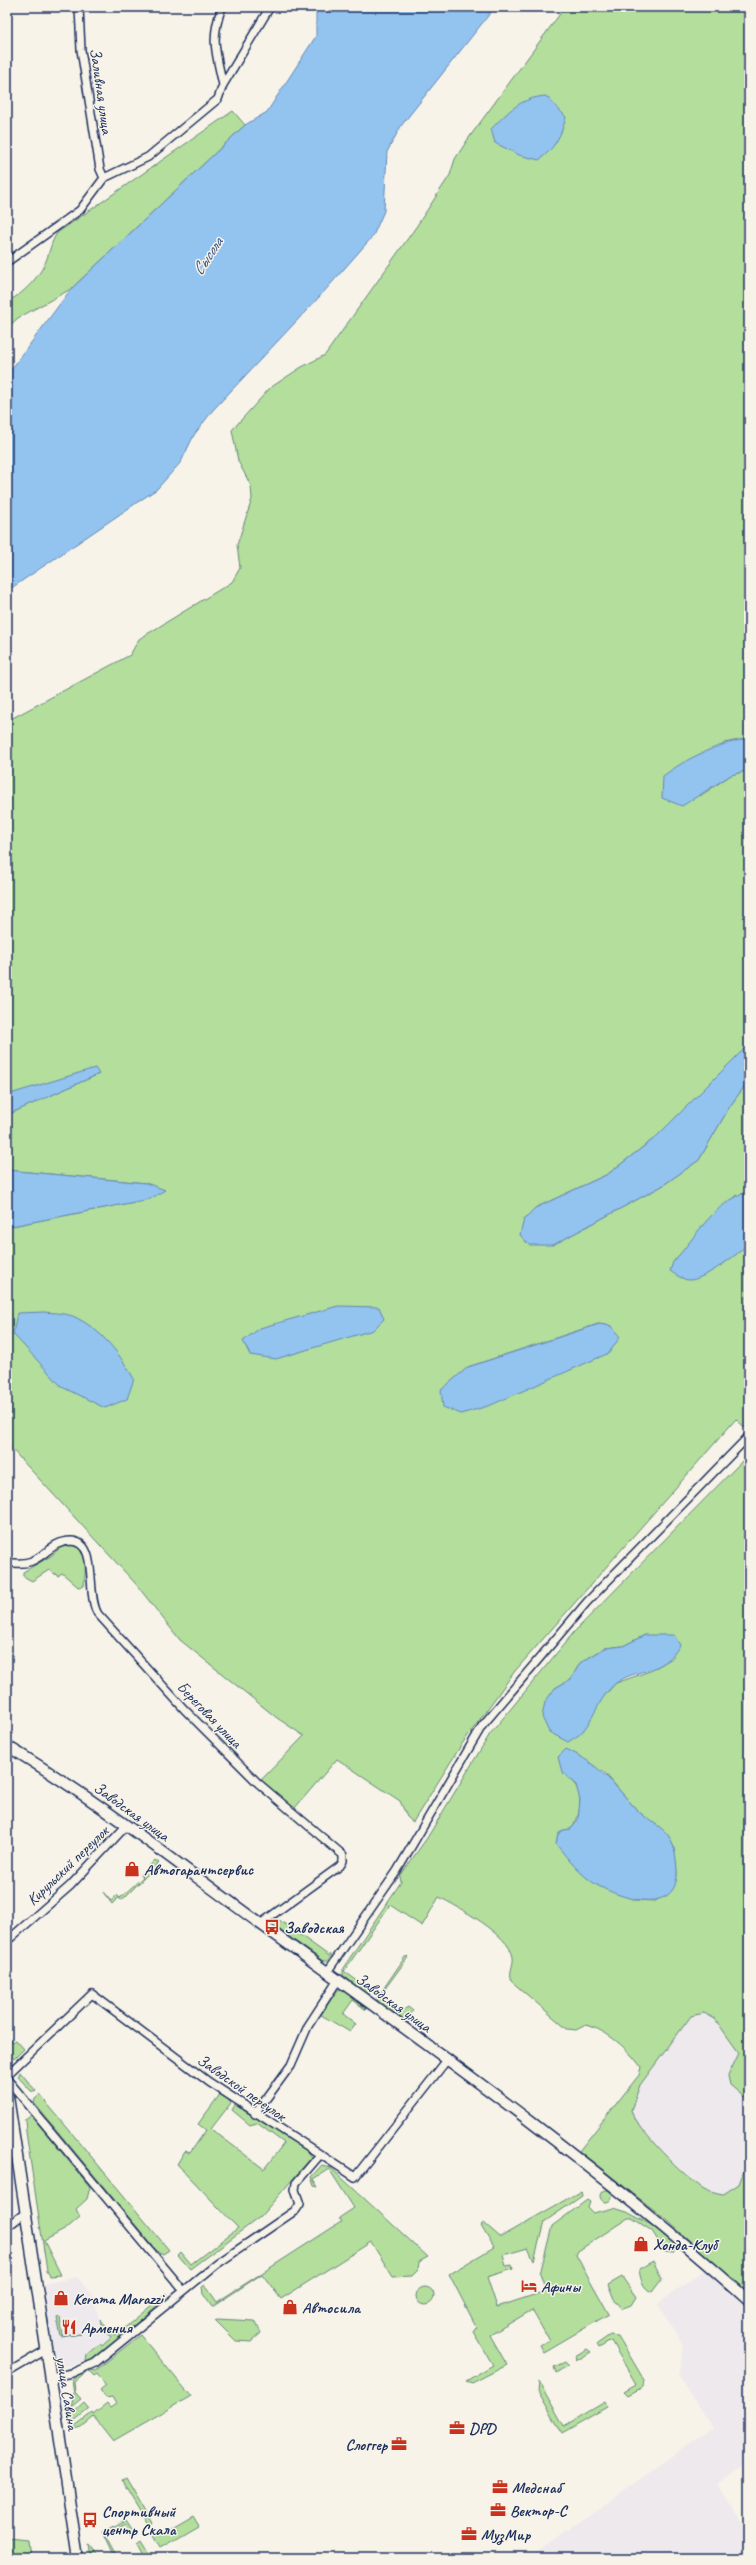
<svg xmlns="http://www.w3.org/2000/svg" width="756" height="2565" viewBox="0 0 756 2565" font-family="Caveat,sans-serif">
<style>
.built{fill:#ede9ed}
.green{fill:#b3de9b;stroke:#67867c;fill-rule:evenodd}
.water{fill:#93c3ef;stroke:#6388b5}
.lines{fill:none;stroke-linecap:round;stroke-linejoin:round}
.street-casing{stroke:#1b2f5e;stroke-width:10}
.secondary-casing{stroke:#1b2f5e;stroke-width:13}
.street{stroke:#f7f3e8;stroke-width:7}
.secondary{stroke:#f7f3e8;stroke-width:10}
.labels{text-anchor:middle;stroke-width:3;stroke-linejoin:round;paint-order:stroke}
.street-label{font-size:16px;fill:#1b2f5e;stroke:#f7f3e8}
.poi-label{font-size:16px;font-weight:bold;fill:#1b2f5e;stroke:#f7f3e8;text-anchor:start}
.water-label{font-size:17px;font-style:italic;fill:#395482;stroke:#f7f3e8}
</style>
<rect width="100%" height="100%" fill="#f7f3e8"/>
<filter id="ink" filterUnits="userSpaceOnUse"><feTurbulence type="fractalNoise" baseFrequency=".025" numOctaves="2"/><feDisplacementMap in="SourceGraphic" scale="8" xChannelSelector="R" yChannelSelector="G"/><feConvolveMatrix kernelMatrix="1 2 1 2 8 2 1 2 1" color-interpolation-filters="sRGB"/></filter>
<g filter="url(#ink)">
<path class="built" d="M704,2013L715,2019L739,2053L728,2076L730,2085L749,2101V2157L739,2184L722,2195L705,2190L668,2157L635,2123L630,2110L640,2085L691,2016Z
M749,2237V2462L717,2484L749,2535V2558H525L542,2549L712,2428L678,2375L684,2347L658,2304Z
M77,2277L95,2299L99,2321L115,2338L85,2361L59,2368L56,2367L44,2284Z"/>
<path class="green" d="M565,7H749V738L724,743L700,796L731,775L749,770V1044L656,1137L608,1174L535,1208L553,1245L662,1186L699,1160L730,1106L749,1080V1192L737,1195L673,1262L722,1265L749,1244V1432L736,1419L515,1671L462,1744L413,1822L407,1817L400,1801L337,1759L294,1809L260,1781L304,1736L277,1718L180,1640L135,1583L7,1444V1227L149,1199L146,1183L7,1170V1115L99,1074L7,1095V721L130,655L139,639L232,582L240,568L237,545L252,499L251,486L238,461L232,430L270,388L300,368L325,355L416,227L450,175L455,159L468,139ZM598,1324L611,1326L468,1367Z
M233,111L245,125L71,289L18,318L7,328V301C22,296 40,276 46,261C50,251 51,242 57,233Z
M749,1454V2101L730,2085L728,2076L739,2053L715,2019L704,2013L691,2016L640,2085L631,2110C639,2132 684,2176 704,2189C709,2192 717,2193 722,2195L739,2184L749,2157V2295L668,2221L579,2151L639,2075L641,2067C629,2050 607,2030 586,2025L576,2030L567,2029L511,1981C509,1970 514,1965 513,1957C509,1934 458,1907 439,1897L422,1926L390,1905L344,1971L371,1991L368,1994L364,1993L343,1975V1968L401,1882L400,1876L427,1838L490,1734L574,1632ZM645,1635L674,1657L650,1671L616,1683L602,1698L582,1732L555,1688L571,1679L580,1663L605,1648L623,1646ZM603,1771C615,1784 626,1799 638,1811C666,1838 675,1831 677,1876L655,1901L635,1900L597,1885L564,1830L571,1829C580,1818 583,1800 576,1786C573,1781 566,1776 562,1772Z
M63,1545C89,1541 86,1568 84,1586L78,1587L62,1573L58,1576L49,1570L32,1581L23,1576V1572L51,1556Z
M155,1860L159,1863L122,1900L118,1898L112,1904L103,1892L111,1901L117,1895L120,1898L143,1877L141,1874Z
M275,1917L328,1955H332L327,1961H323L273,1925Z
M409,1956L381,1994L382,1998L400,2012L408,2007L413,2011L406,2020L409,2022L407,2023L378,2002L377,1998L405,1957Z
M341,1988L368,2007L366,2010L353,2000L343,2014L356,2024L350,2032L321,2015L335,1993Z
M7,2036L13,2042L16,2040L24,2049L14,2059L7,2051Z
M20,2072L36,2091L35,2092L31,2091L18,2077Z
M221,2093L231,2103L211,2129L264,2169L284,2143L257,2123L250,2125L232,2110L235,2105L308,2151L312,2157L260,2217L190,2269L178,2255L181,2252L191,2264L238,2228L177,2164L185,2151L190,2153L206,2130L198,2124Z
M40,2095L169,2250L163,2254L157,2251L34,2103L35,2099Z
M31,2115L90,2187L87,2199L76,2209L80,2217L66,2229L44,2241L61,2275L50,2276L47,2271L26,2132L25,2119Z
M321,2166L331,2168L428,2257L419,2262L418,2270L412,2276L393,2277L371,2242L281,2299L262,2274L212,2307L203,2294L202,2287L205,2285L217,2302L341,2222L339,2218L354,2208L329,2169L313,2179L318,2187L314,2186L311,2177Z
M600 2196a6 6 0 1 1 12 0a6 6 0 1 1-12 0Z
M581,2191L582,2196L544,2222L534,2261L528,2248L503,2255L506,2266L512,2265L513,2269L487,2277L497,2307L546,2291L540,2274L552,2226L587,2200L590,2202L588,2208L593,2213L614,2208L627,2212L659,2229L674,2241L676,2246L673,2253L665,2252L652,2231L632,2218H628L578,2251L576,2255L609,2314L544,2352L540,2345L549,2340L532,2310L490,2335L507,2365L472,2383L466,2381L493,2365L473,2332L476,2326L449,2274L494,2247L481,2225L484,2223L500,2237Z
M653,2261L662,2279L652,2292C643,2289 640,2278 639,2269Z
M622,2277L636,2297L631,2305L623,2308L614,2300L608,2285Z
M416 2296a9 9 0 1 1 18 0a9 9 0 1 1-18 0Z
M166,2293V2298L96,2358L86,2362L87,2355L100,2344L102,2346L111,2338L105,2331L103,2333L100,2319L115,2336Z
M60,2317L63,2336L81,2334L61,2337L57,2318Z
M217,2319L255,2321L261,2333L251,2342L236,2341L215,2320Z
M140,2335L191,2396L113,2441L94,2417L82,2427L75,2429V2426L92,2413L93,2415L107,2404L110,2408L116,2404L112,2397L106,2398L100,2390L106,2385L97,2374L94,2376L88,2370L74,2382L75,2392L81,2399L71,2407L74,2395L72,2380L87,2369L95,2371Z
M610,2335L618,2336L644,2380L643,2387L628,2395L624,2391L636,2384L611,2341L599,2348L597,2344Z
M587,2349L591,2352L576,2361L575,2356Z
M565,2362L568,2365L556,2373L554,2367Z
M539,2382L564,2426L605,2402L607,2407L562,2433L538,2391Z
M84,2403L89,2409L73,2422L72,2414Z
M126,2478L153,2524L149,2526L122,2480Z
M193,2516L199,2526L161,2548L153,2534L157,2531L160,2535Z
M126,2519L136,2534L132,2536L125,2523L105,2534L118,2558H115L103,2532Z
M7,2538L29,2540L31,2558H7Z
M141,2540L152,2558H145L137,2543Z
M90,2545L92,2546L99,2558H92Z"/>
<path class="water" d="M316,7H495L401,126L387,152L384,211L373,236L322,294L213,410L194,435L181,462L157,489L7,591V375L71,289L245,125L267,112L316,36Z
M546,96L566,117C561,136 555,148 539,160L519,155L495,143L491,129C509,111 520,98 546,96Z
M749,738V770L731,775L682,806L662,798L663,776C688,757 718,744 749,738Z
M749,1044V1080L730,1106L699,1160L662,1186L553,1245H529L520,1235L524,1219L535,1208L608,1174L656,1137Z
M95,1068L99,1074L7,1115V1095Z
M7,1170L146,1183L165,1190L150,1199L7,1227Z
M749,1192V1244C737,1254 706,1279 690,1280C683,1280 676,1275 670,1271L673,1262C697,1236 713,1202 749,1192Z
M338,1306L379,1307L384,1319L373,1330L276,1359L250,1355L243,1341L260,1328Z
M44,1312C53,1313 66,1313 75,1317C102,1330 120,1354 134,1379L127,1399L105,1408L62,1387L13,1334L17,1313Z
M599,1324L611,1326L620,1337L609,1353L491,1405L461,1414L443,1407L441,1390L468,1367Z
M645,1635H674L680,1645C662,1676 638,1667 616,1683C600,1696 595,1716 583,1731C579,1736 572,1739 568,1742L549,1732L542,1717L545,1702L555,1688L571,1679L580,1663L605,1648L623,1646Z
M566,1749C601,1765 612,1783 637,1810C646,1819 660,1825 668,1835C675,1845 676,1857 677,1870C679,1917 621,1899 597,1885C580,1875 568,1859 556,1844L558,1834L564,1830L571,1829L578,1820L580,1800L576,1785L562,1772L558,1757Z"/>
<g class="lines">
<defs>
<path id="street" d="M79,7L81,50L100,169L104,178
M222,7C210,39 216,53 223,85
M7,262L80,210L104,178L148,157L218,99L223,85L270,7
M7,1562C43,1570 45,1541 71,1541C100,1542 85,1594 98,1614L184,1709L258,1783L343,1855V1861L340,1866L260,1924
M7,1941L70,1886L127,1825
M327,1972L397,1871L482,1726L587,1602L749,1436
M7,2075L92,1994L209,2082L355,2177L447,2060
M7,2079L183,2290
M255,2114L291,2065L308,2026L338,1980
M7,2227L25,2213
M7,2373L46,2350
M51,2377L72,2373L95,2363L217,2264L296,2210L300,2204L295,2190L296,2183L320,2155"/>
<path id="secondary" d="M7,1746C98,1800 180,1866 266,1928C431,2047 598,2165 749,2301
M7,2090L78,2558"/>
</defs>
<use href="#street" class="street-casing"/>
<use href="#secondary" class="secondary-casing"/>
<use href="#street" class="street"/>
<use href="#secondary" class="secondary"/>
</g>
</g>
<defs>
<symbol id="shop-bare" viewBox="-9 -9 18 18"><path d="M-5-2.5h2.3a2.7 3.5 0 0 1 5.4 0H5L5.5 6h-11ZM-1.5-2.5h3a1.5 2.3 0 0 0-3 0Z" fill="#c8321e" stroke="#f7f3e8" stroke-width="2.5" paint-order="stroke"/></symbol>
<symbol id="bus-bare" viewBox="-9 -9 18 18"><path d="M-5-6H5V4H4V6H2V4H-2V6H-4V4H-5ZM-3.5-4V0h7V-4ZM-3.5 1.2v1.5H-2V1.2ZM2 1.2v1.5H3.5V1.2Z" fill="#c8321e" stroke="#f7f3e8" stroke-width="2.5" paint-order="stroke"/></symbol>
<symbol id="hotel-bare" viewBox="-9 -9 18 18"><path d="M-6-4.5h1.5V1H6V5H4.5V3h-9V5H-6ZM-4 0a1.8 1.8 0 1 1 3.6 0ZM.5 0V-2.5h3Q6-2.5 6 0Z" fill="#c8321e" stroke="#f7f3e8" stroke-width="2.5" paint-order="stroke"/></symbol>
<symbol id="restaurant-bare" viewBox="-9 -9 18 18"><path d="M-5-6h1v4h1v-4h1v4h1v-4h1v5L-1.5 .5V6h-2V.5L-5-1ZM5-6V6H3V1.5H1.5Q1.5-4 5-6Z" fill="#c8321e" stroke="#f7f3e8" stroke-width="2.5" paint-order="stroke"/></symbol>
<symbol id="office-bare" viewBox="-9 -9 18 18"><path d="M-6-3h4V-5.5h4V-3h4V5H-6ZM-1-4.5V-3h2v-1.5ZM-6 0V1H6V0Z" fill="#c8321e" stroke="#f7f3e8" stroke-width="2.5" paint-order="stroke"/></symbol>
</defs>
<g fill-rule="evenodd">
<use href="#shop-bare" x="121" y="1858" width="22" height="22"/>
<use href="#bus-bare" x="261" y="1916" width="22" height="22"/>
<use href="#shop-bare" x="630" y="2233" width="22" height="22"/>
<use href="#hotel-bare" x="518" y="2275" width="22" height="22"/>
<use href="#shop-bare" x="50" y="2287" width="22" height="22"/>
<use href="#shop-bare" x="279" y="2296" width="22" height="22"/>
<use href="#restaurant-bare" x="58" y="2316" width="22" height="22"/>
<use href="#office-bare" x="446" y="2417" width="22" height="22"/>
<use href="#office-bare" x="388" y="2433" width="22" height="22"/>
<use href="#office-bare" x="489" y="2476" width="22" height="22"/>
<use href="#office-bare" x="487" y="2499" width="22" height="22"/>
<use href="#bus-bare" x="79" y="2509" width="22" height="22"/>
<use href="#office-bare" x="458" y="2523" width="22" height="22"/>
</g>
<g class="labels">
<g class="street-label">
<text transform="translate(102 91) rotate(82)" y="6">Заливная улица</text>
<text transform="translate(210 1714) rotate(46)" y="6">Береговая улица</text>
<text transform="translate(132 1811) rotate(36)" y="6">Заводская улица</text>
<text transform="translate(67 1865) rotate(-44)" y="6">Кирульский переулок</text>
<text transform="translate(394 2002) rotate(36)" y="6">Заводская улица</text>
<text transform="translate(242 2087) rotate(35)" y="6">Заводской переулок</text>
<text transform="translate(68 2393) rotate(81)" y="6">улица Савина</text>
</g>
<g class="poi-label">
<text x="144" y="1875">Автогарантсервис</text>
<text x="284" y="1933">Заводская</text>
<text x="653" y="2250">Хонда-Клуб</text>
<text x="541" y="2292">Афины</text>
<text x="73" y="2304">Kerama Marazzi</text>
<text x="302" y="2313">Автосила</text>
<text x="81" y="2333">Армения</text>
<text x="469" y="2434">DPD</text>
<text x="387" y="2450" text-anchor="end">Слоггер</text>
<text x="512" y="2493">Медснаб</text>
<text x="510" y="2516">Вектор-С</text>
<text x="102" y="2517">Спортивный<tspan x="102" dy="18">центр Скала</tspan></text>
<text x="481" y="2540">МузМир</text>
</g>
<g class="water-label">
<text transform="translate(207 256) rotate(-56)" y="6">Сысола</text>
</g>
</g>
<rect width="756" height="2565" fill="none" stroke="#f7f3e8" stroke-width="24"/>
<rect x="12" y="12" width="732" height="2541" fill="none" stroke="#1b2f5e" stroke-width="1.5" filter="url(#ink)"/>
</svg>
